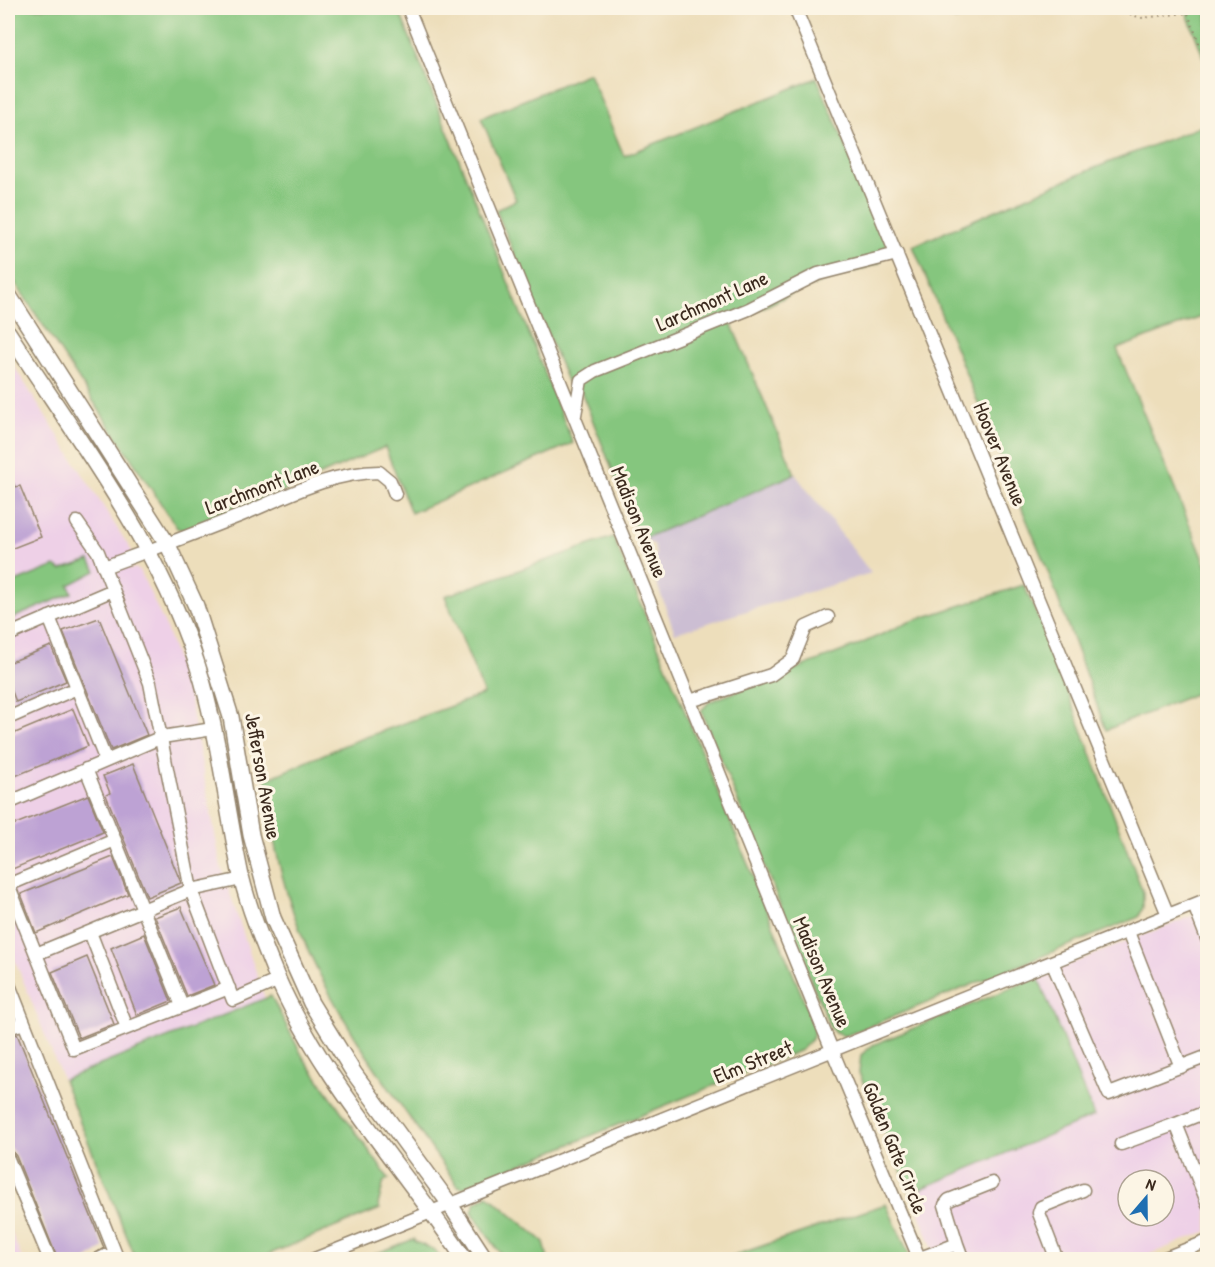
<svg xmlns="http://www.w3.org/2000/svg" width="1215" height="1267" viewBox="0 0 1215 1267" font-family="'Patrick Hand',sans-serif">
<style>
.built{fill:#eed0e7;fill-rule:evenodd}
.industrial{fill:#ccbed3}
.green{fill:#85c67e;stroke:#60784e;stroke-width:1.5}
.building{fill:#bda2d4}
.lines{fill:none;stroke-linecap:round;stroke-linejoin:round}
.minor-casing{stroke:#94846c;stroke-width:15}
.major-casing{stroke:#94846c;stroke-width:18}
.path{stroke:#94846c;stroke-width:2;stroke-dasharray:1.5 4.5;stroke-linecap:butt}
.minor{stroke:#fff;stroke-width:12}
.major{stroke:#fff;stroke-width:15}
.labels{text-anchor:middle;stroke-width:6;stroke-linejoin:round;paint-order:stroke}
.street-label{font-size:21px;fill:#3b2a1e;stroke:#fcf5e5}
</style>
<rect width="100%" height="100%" fill="#fcf5e5"/>
<filter id="ink" filterUnits="userSpaceOnUse"><feTurbulence type="fractalNoise" baseFrequency=".0167" numOctaves="2"/><feDisplacementMap in="SourceGraphic" scale="12" xChannelSelector="R" yChannelSelector="G"/><feConvolveMatrix kernelMatrix="1 2 1 2 8 2 1 2 1" color-interpolation-filters="sRGB"/></filter>
<filter id="wash" filterUnits="userSpaceOnUse"><feTurbulence type="fractalNoise" baseFrequency=".008" numOctaves="4" result="noise"/><feDisplacementMap in="SourceGraphic" scale="24" xChannelSelector="R" yChannelSelector="G"/><feGaussianBlur stdDeviation="1.35" result="paint"/><feColorMatrix in="noise" values="0 0 0 0 0 0 0 0 0 0 0 0 0 0 0 0 0 1.4 0 .05"/><feComposite in="paint" operator="in"/></filter>
<g filter="url(#wash)">
<rect width="100%" height="100%" fill="#eddebb"/>
<path class="built" d="M8,357L133,553L130,570L135,568L140,571L165,625L189,696L221,867L265,999L63,1080L8,943V620L71,594L68,585L96,571L90,560L60,570L55,566L8,585Z
M1207,910V1231L1138,1259H937L911,1193L1093,1116L1038,977ZM1128,1180H1164V1216H1128Z
M8,1224L22,1259H8Z"/>
<path class="industrial" d="M795,474L871,573L675,633L650,565L656,554L654,544L640,540Z"/>
<path class="green" d="M8,8H398L573,443L411,513L385,447L188,532L177,528L8,272Z
M950,8H985L955,20Z
M1186,8H1207V67L1187,13Z
M589,73L624,156L817,78L887,243V251L879,263L799,290L731,323L795,474L640,540L581,391L567,381L496,210L516,200L481,118Z
M1207,124V315L1117,349L1207,567V689L1106,730L1047,569L913,246L1087,171Z
M613,537L815,1027L812,1039L801,1050L463,1188L458,1186C405,1110 347,1036 309,952C285,899 271,837 265,780L347,744L484,694L445,596Z
M90,560L96,571L69,585L72,593L8,620V585L55,566L61,570Z
M1024,585C1068,686 1103,789 1143,892V907L1139,917L845,1036L835,1033L830,1027L701,711L709,702L856,646L909,622Z
M1038,977L1094,1116L911,1193L859,1073L861,1055L873,1045Z
M271,996L303,1057L389,1179L384,1181L378,1205L380,1209L257,1259H136L63,1080Z
M488,1195L544,1242L548,1259H504L472,1212L475,1203Z
M886,1204L911,1259H724Z
M414,1239L415,1242L435,1250L442,1259H362Z"/>
<g id="blocks">
<path class="building" d="M8,470L15,487L20,486L41,537L8,550Z
M99,618L147,735L111,750L63,631Z
M51,646L66,681L16,702L8,681V663Z
M73,709L88,746L8,779V736Z
M133,764L181,883L147,897L106,795L110,793L103,776Z
M88,795L103,832L10,870L8,827Z
M113,857L128,894L36,933L21,894Z
M181,907L214,985L187,996L155,917Z
M144,934L171,1001L137,1015L111,948Z
M87,957L114,1024L79,1038L52,972Z
M17,1034L104,1248L85,1260H58L16,1156L8,1145V1036Z"/>
</g>
</g>
<g filter="url(#ink)">
<use href="#blocks" fill-opacity="0" stroke="#94846c" stroke-width="1.5"/>
<g class="lines">
<defs>
<path id="minor" d="M408,8L822,1026L920,1260
M795,8L1168,915
M575,415L581,380L595,371L749,309L818,274L897,254
M77,522L98,552L150,683L191,890L233,1000L279,980
M104,567C149,551 194,534 239,516C283,498 330,472 379,472L390,481L395,494
M49,617L106,761
M8,635L113,590
M690,701L771,675L793,659L806,627L828,617
M8,718L77,688
M86,769L182,1006
M8,803L162,737L213,729
M8,884L74,1049L229,988
M8,885L115,840
M1194,905L1208,941
M90,932L127,1028
M1128,932L1181,1067
M36,954L191,890L242,879
M1052,962L1109,1094L1208,1056
M8,982L118,1260
M8,1028L24,1023
M1176,1124L1208,1111
M1121,1144L1176,1124L1208,1204
M8,1159L50,1260
M957,1244L945,1205L949,1200L992,1183
M920,1258L957,1244L963,1260
M97,1260L105,1256L118,1260
M312,1260L1208,899
M1057,1260L1039,1213L1041,1207L1083,1190
M1160,1260L1208,1241"/>
<path id="major" d="M8,294L168,545L196,606L231,717L251,835L273,918L311,1003L354,1073L449,1203L486,1260
M8,332C80,444 164,550 202,680C220,744 227,811 241,876C249,909 263,943 276,975C321,1079 402,1166 465,1260"/>
</defs>
<use href="#minor" class="minor-casing"/>
<use href="#major" class="major-casing"/>
<path class="path" d="M1113,8L1141,18L1187,13
M1186,8L1208,67"/>
<use href="#minor" class="minor"/>
<use href="#major" class="major"/>
</g>
</g>
<g class="labels">
<g class="street-label">
<text transform="translate(712 301) rotate(-24)" y="7">Larchmont Lane</text>
<text transform="translate(1000 454) rotate(68)" y="7">Hoover Avenue</text>
<text transform="translate(262 487) rotate(-21)" y="7">Larchmont Lane</text>
<text transform="translate(639 522) rotate(68)" y="7">Madison Avenue</text>
<text transform="translate(263 776) rotate(80)" y="7">Jefferson Avenue</text>
<text transform="translate(822 972) rotate(67)" y="7">Madison Avenue</text>
<text transform="translate(753 1062) rotate(-22)" y="7">Elm Street</text>
<text transform="translate(895 1148) rotate(68)" y="7">Golden Gate Circle</text>
</g>
</g>
<rect width="1215" height="1267" fill="none" stroke="#fcf5e5" stroke-width="30"/>
<g transform="translate(1146 1198) rotate(20)"><circle r="28" fill="#fcf5e5" stroke="#afa495" stroke-width="1.5"/>
<path d="M0-4.5L10 22L0 15L-10 22Z" fill="#1f6fb2"/>
<text y="-9" font-size="16" font-weight="bold" text-anchor="middle" fill="#3b2a1e">N</text>
</g>
</svg>
